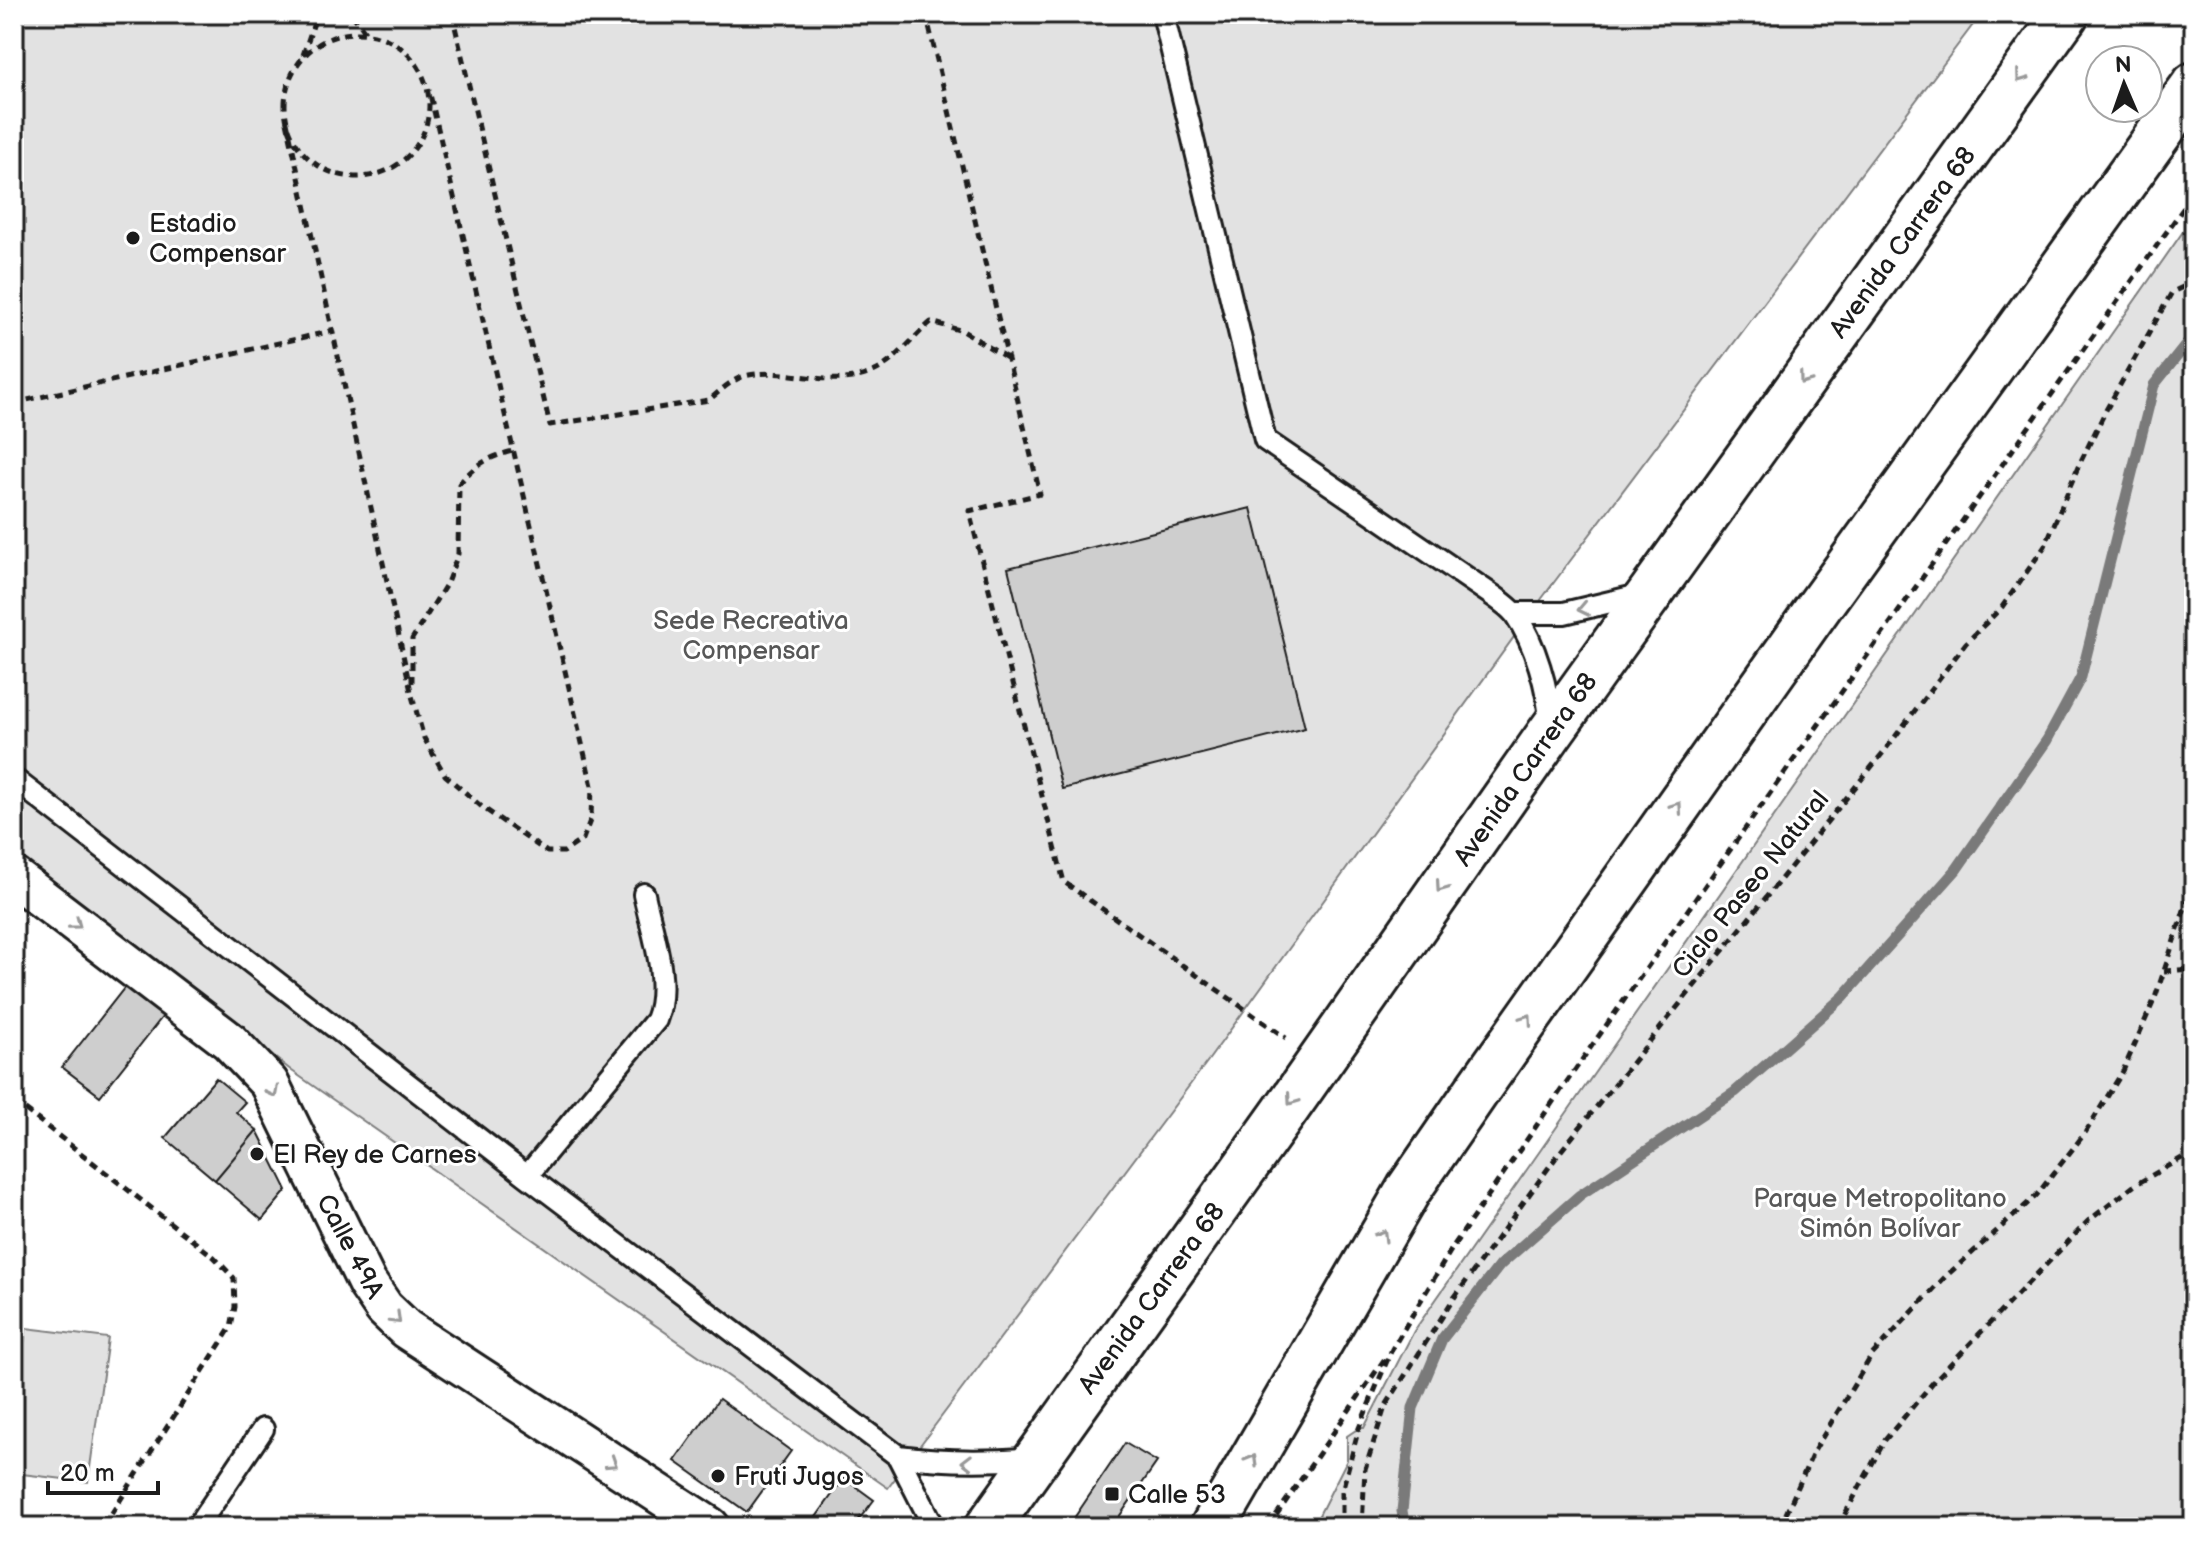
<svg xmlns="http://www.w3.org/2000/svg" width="2208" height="1541" viewBox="0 0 2208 1541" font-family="'Balsamiq Sans',sans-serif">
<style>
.green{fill:#e2e2e2;stroke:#7f7f7f;stroke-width:2}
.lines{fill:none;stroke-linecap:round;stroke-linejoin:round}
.stream{stroke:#7a7a7a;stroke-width:11}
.building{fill:#cecece;stroke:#1c1c1c;stroke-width:2}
.service-casing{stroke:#1c1c1c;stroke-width:26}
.minor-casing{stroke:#1c1c1c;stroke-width:44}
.primary-casing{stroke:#1c1c1c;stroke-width:50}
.path{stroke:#1c1c1c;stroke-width:5;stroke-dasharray:8 6;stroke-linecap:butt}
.service{stroke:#fff;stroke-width:20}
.minor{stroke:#fff;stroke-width:38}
.primary{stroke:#fff;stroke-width:44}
.oneway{stroke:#999}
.poi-dot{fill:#1c1c1c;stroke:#fff;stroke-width:3}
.labels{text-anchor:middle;stroke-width:6;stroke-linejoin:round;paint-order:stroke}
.poi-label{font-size:26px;fill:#1c1c1c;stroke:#fff;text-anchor:start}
.street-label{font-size:26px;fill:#1c1c1c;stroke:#fff}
.park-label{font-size:26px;fill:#575757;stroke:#fff}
</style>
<rect width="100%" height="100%" fill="#fff"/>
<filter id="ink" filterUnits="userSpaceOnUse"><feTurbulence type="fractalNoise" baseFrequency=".0125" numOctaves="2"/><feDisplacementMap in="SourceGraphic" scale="16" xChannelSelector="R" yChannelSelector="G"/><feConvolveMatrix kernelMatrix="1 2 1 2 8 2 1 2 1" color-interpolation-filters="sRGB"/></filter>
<g filter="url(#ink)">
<path class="green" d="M14,14H1981L1537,605L1210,1058L888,1488L292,1071L14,854Z
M2194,216V1527H1313L1347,1460V1436L1359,1428H1364L1414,1331Z
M26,1328L108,1338L88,1482L14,1473V1419Z"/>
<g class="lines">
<path class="stream" d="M1405,1527L1402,1511L1413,1408L1442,1339L1500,1265L1580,1195L1735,1092L1843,997L1956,870L2047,740L2081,677L2154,385L2194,335"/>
</g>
<path class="building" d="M1251,508L1305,728L1062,789L1008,568Z
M125,987L163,1016L100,1096L62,1067Z
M216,1078L245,1102L236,1112L257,1130L215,1180L165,1138Z
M257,1130L287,1190L262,1220L215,1180Z
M719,1399L791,1451L747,1512L675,1461Z
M1125,1443L1157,1462L1112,1527H1068Z
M844,1478L874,1500L853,1527H809Z"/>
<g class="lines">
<defs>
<path id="service" d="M1163,14L1265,440L1495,597C1502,602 1510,608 1515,614C1535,643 1549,690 1550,724
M1514,613H1564L1644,594
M14,779L527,1176L898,1456L934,1527
M527,1176L656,1020C671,982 652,933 644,894
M898,1456C945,1462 988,1462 1036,1458
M197,1527L263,1429"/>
<path id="minor" d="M14,877L229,1041L269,1083L367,1283L384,1308L406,1329L710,1527"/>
<path id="primary" d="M988,1527L1283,1114L1550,733L2066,14
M1213,1527L1409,1189L1480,1086L1818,608L2194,85"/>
</defs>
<use href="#service" class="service-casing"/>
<use href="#minor" class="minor-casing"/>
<use href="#primary" class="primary-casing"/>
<path class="path" d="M352,14L366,33
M452,14L550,425L709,400C720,391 731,380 745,376C788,365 831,392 875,371C896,361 913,337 931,322L963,331L1007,358
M926,14L1040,494L969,511L1064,882L1286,1038
M285 105a72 72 0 1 1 144 0a72 72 0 1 1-144 0Z
M303,55L317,14
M287,122L412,696L424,738L445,775L482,807L547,852H564L583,839L591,818L592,786L429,90
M14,403L332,331
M412,683V639L447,583L458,554L459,484C475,465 488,457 513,451
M2164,971L2194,969
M14,1101L214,1257L234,1278L235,1307L231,1327L103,1527
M1268,1527L1386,1357
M1342,1527V1491L1359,1428L1392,1349L1454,1245L1586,1054L2194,193
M1362,1527L1365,1469L1385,1407L1454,1298L1560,1152L1882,754L1966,643L2002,607L2045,546L2078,467L2106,410L2172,292L2194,282
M1780,1527L1814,1451L1872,1355L1945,1277L2036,1196L2085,1133L2123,1071L2155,998L2194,880
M1838,1527L1885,1440L1935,1380L2088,1221L2135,1185L2194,1151"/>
<use href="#service" class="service"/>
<use href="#minor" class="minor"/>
<use href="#primary" class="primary"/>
</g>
<defs><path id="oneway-chevron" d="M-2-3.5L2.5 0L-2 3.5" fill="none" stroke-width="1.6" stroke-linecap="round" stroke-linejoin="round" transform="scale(2)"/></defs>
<g class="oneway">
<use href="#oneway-chevron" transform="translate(2021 77) rotate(126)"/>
<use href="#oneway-chevron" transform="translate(1804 379) rotate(126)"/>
<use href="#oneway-chevron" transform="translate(1583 609) rotate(168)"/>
<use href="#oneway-chevron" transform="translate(1677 807) rotate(-55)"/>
<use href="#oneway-chevron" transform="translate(1441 887) rotate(125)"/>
<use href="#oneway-chevron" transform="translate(76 924) rotate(37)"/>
<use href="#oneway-chevron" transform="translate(1527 1019) rotate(-55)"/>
<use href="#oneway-chevron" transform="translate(273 1092) rotate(62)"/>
<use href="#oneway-chevron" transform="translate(1292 1100) rotate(125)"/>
<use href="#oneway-chevron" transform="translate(1382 1235) rotate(-59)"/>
<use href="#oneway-chevron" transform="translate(396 1319) rotate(44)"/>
<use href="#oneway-chevron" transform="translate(1252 1460) rotate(-60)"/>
<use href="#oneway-chevron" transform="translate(967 1462) rotate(-179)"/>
<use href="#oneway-chevron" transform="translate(612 1463) rotate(33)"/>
</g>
</g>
<g class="poi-dot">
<circle cx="133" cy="238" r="8"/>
<circle cx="257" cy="1154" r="8"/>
<circle cx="718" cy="1476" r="8"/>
<rect x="1104" y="1486" width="16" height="16" rx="4"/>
</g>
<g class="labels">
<g class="poi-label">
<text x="149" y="232">Estadio<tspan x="149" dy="30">Compensar</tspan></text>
<text x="273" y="1163">El Rey de Carnes</text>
<text x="734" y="1485">Fruti Jugos</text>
<text x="1128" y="1503">Calle 53</text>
</g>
<g class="street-label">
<text transform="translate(1902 242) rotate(-54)" y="9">Avenida Carrera 68</text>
<text transform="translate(1525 769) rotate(-55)" y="9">Avenida Carrera 68</text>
<text transform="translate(1750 884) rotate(-51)" y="9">Ciclo Paseo Natural</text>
<text transform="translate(351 1246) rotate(62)" y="9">Calle 49A</text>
<text transform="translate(1151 1298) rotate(-54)" y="9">Avenida Carrera 68</text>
</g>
<g class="park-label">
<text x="751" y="629">Sede Recreativa<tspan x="751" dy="30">Compensar</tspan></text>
<text x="1880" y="1207">Parque Metropolitano<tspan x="1880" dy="30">Simón Bolívar</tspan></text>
</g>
</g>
<rect width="2208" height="1541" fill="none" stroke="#fff" stroke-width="48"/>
<rect x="24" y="24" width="2160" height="1493" fill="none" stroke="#1c1c1c" stroke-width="3" filter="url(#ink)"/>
<g transform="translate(2124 84) rotate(358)"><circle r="38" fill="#ffffff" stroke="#a4a4a4" stroke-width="2"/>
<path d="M0-6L14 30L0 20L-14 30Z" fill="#1c1c1c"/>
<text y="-12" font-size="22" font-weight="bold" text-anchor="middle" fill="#1c1c1c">N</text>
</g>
<path d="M48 1481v12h110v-12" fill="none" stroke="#1c1c1c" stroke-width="4"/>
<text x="60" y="1481" font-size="24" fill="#1c1c1c" stroke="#ffffff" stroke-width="6" paint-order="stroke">20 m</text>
</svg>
